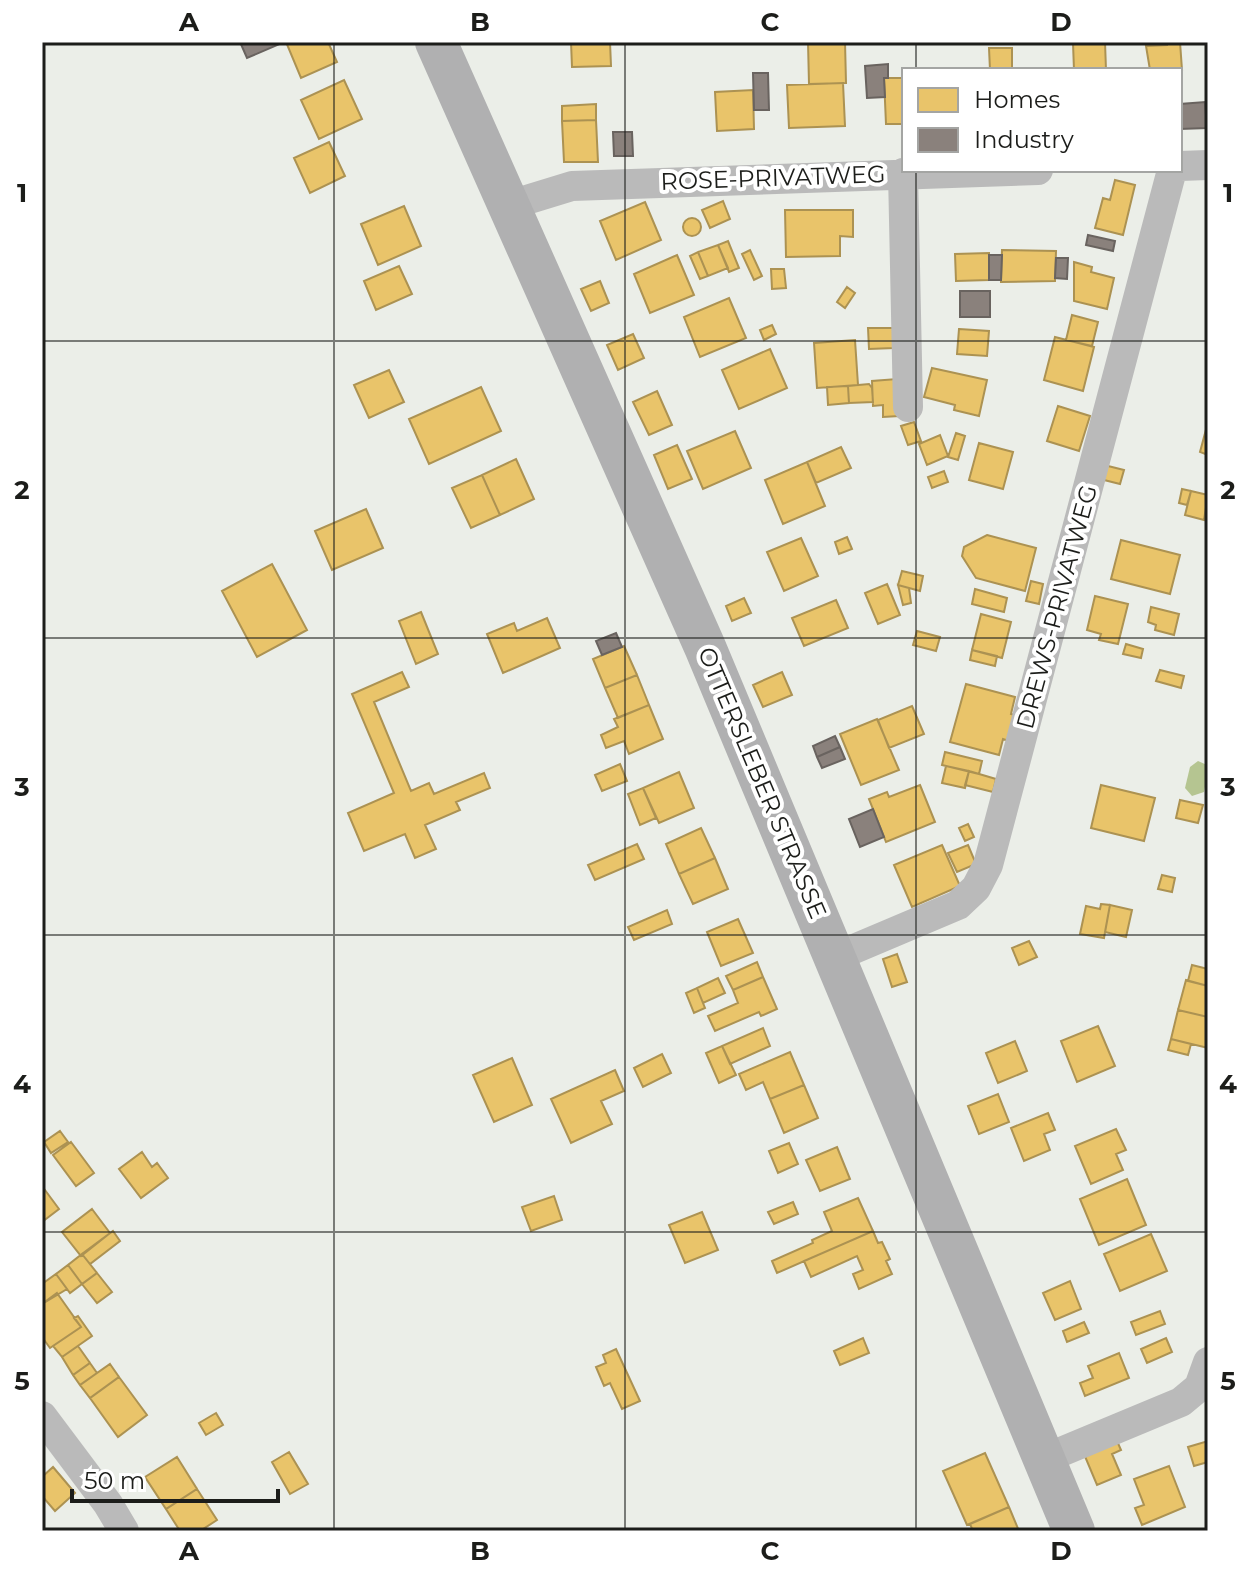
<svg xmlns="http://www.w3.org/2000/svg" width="1250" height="1573" viewBox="0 0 1250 1573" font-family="Montserrat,sans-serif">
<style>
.water{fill:#b5c591}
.homes{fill:#e9c46a;stroke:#ac9252;stroke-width:2}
.industry{fill:#8a817c;stroke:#69635f;stroke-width:2}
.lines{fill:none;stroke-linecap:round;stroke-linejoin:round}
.street{stroke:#bababa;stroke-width:30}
.secondary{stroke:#b0b0b1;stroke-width:42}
.grid{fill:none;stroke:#1c1d1a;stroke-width:2;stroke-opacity:0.55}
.labels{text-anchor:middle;stroke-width:8;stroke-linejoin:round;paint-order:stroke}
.street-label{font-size:24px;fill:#1c1d1a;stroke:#fff}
.neatline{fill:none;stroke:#1c1d1a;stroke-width:3}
.grid-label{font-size:26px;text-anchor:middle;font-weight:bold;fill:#1c1d1a}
</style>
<rect width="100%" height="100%" fill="#ebeee8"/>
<path class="water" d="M1198,761L1207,765L1208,771L1204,792L1192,796L1185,788L1190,767Z"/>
<path class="homes" d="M286,42H328L337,62L301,78Z
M571,42H610L611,66L572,67Z
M808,42H845L846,83L809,84Z
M1105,42L1106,70H1074L1073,43Z
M1167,42H1180L1182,70H1150L1146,46L1167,45Z
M989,48H1012V70H990Z
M884,78H904V124H886Z
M344,80L362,119L319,139L301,100Z
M843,83L845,126L789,128L787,85Z
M753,90L754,129L717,131L715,92Z
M596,104V120L562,121V106Z
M596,120L598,162H564L562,121Z
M329,142L345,176L310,193L294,158Z
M1115,180L1135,185L1123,235L1095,228L1103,198L1110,200Z
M723,201L730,219L710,228L702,210Z
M645,202L661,240L616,260L600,221Z
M404,206L421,246L378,265L361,224Z
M785,210H853V237L840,236V256L786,257Z
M683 227a9 9 0 1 1 18 0a9 9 0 1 1-18 0Z
M728,241L739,268L729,272L718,245Z
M718,245L728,268L708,276L698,252Z
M750,250L762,276L754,280L742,254Z
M1002,250L1056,251L1055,281L1001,282Z
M698,252L708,276L700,279L690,256Z
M989,253V280L956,281L955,254Z
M677,255L694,295L650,313L634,274Z
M1074,262L1092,267L1091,272L1114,278L1107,309L1074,301Z
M399,266L412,294L376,310L364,281Z
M771,269H784L786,288L772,289Z
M600,281L609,303L591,311L581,289Z
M847,287L855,293L845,308L837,302Z
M729,298L746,338L700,357L684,317Z
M1072,315L1098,322L1092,346L1066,340Z
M772,325L776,334L764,340L760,330Z
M868,328H893L894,348L869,349Z
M959,329L989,331L987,356L957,354Z
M633,334L644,358L618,370L607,345Z
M1055,337L1094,347L1083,391L1044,380Z
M855,340L858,385L817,388L814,343Z
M770,349L787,388L739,409L722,370Z
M932,368L987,380L979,416L954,410L955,405L924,397Z
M389,370L404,402L369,418L354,385Z
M897,379L899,416L883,417V405L873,406L872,381Z
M869,384L872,388L873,402L849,403L848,386Z
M848,386L849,403L828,405L827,387Z
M481,387L501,431L429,464L409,419Z
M657,391L672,425L649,435L633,402Z
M1058,406L1090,416L1079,451L1047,441Z
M914,422L921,441L908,445L901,426Z
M1208,422V455L1200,452Z
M735,431L751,468L703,489L687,451Z
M956,433L965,436L958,460L948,457Z
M940,435L948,456L927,465L919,444Z
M979,443L1013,452L1003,489L969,480Z
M677,445L692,479L668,489L654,455Z
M841,447L851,468L816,483L807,462Z
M516,459L534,499L500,515L482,475Z
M807,462L825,506L783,524L765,480Z
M1104,465L1124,470L1120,484L1100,479Z
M944,471L948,482L932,488L928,477Z
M482,475L500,515L471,528L452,488Z
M1182,489L1191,491L1187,505L1179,503Z
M1191,491L1208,495L1204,520L1185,515Z
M366,509L383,548L332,570L315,531Z
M987,535L1036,548L1025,591L976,578L962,556L964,547Z
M847,537L852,549L839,554L835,542Z
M801,538L818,576L784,591L767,552Z
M1121,540L1180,555L1170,594L1111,579Z
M272,564L307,630L257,657L222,591Z
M902,571L923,576L920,591L898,585Z
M1031,581L1043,584L1039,604L1026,601Z
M887,584L900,615L878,624L865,593Z
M898,585L909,588L911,603L903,605Z
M975,589L1007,598L1004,612L972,604Z
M1095,596L1128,604L1118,644L1099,640L1101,634L1087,630Z
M744,598L751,613L732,621L726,606Z
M836,600L848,628L804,646L792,618Z
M1151,607L1179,614L1174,635L1155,630L1156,625L1148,622Z
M421,612L438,654L416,664L399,621Z
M981,614L1011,622L1002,658L972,650Z
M547,618L560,648L503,673L487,634L514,623L517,631Z
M917,631L940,637L936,651L913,645Z
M1126,644L1143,649L1141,658L1123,654Z
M624,646L637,675L605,688L593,659Z
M972,650L997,656L995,666L970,660Z
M1160,670L1184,676L1181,688L1156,681Z
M402,672L409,687L374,702L411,791L429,783L434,794L484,773L490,788L456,802L460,810L425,825L436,849L415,858L405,834L364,851L348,813L394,793L352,694Z
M782,672L792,695L763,707L753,685Z
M637,675L649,705L618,718L605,688Z
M966,684L1015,697L1011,714L1015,715L1009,741L1003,739L999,755L950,742Z
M649,705L663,739L629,754L624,741L606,748L601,735L618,727L614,719Z
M912,706L924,734L889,748L878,720Z
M877,719L899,770L861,785L840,734Z
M945,752L982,761L979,774L942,765Z
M620,764L627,781L602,791L595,775Z
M946,766L969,771L965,788L942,783Z
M969,771L996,779L993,792L965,785Z
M679,772L694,808L659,823L643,788Z
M920,785L935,822L886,842L869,799L887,792L889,797Z
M1101,785L1155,798L1144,841L1091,828Z
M643,788L656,818L640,825L628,794Z
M1180,800L1203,805L1198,823L1176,818Z
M968,824L974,837L965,841L959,828Z
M701,828L715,858L679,874L666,844Z
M637,844L644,859L595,880L588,865Z
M942,845L960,886L912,907L894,865Z
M968,845L976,864L957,872L948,853Z
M715,858L728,889L693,904L679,874Z
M1162,875L1175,878L1172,892L1158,889Z
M1101,904L1110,905L1104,938L1080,934L1086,906L1100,909Z
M1110,905L1132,910L1126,937L1105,932Z
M667,910L672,924L634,940L628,927Z
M738,919L753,953L721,966L707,932Z
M1029,941L1037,957L1019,965L1012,948Z
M897,954L907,982L892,987L883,959Z
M757,962L763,977L733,990L726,976Z
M1192,965L1208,969V986L1188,981Z
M763,977L777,1009L761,1016L759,1012L715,1031L708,1016L738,1003L733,990Z
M718,978L725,993L703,1003L697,988Z
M1186,980L1208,986V1017L1178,1010Z
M697,988L705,1008L694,1013L686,993Z
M1178,1010L1208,1017V1048L1171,1039Z
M1098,1026L1115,1066L1077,1082L1061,1041Z
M763,1028L770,1046L730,1064L722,1046Z
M1171,1039L1191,1044L1188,1055L1168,1050Z
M1015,1041L1027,1071L998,1083L986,1053Z
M722,1046L736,1075L719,1083L706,1053Z
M790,1052L804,1085L770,1099L763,1082L746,1090L739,1074Z
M662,1054L671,1073L643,1087L634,1068Z
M512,1058L532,1105L494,1122L473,1075Z
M615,1070L624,1091L601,1101L612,1124L571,1143L551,1099Z
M804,1085L818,1118L784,1133L770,1099Z
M998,1094L1009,1122L979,1134L968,1106Z
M1048,1113L1055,1130L1044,1134L1050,1150L1024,1161L1011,1128Z
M1116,1129L1126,1150L1116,1154L1123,1170L1091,1184L1075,1146Z
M60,1131L68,1142L51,1153L44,1142Z
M71,1142L94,1173L76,1186L53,1155Z
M789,1143L798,1164L778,1173L769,1151Z
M837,1147L850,1179L820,1191L806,1160Z
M142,1152L152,1167L157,1163L168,1178L141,1198L119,1169Z
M1127,1179L1146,1225L1099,1245L1080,1199Z
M42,1186L59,1209L42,1222Z
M554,1196L562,1220L531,1231L522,1207Z
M858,1198L873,1231L777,1273L772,1261L813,1243L812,1240L832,1231L824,1212Z
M793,1202L798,1214L774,1224L768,1212Z
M92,1209L110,1233L81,1256L62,1232Z
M702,1212L718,1250L685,1263L669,1225Z
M113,1231L120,1241L90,1264L82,1254Z
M873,1231L878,1243L882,1242L890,1259L886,1261L892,1274L859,1289L853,1274L863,1270L857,1256L811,1277L804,1261Z
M1151,1234L1167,1271L1120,1291L1104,1254Z
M82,1254L97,1273L82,1284L68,1265Z
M68,1265L82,1284L70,1293L56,1274Z
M97,1273L112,1292L97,1303L82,1284Z
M56,1274L67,1289L42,1304V1284Z
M1070,1281L1081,1309L1055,1320L1043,1293Z
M57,1293L81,1327L50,1348L42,1337V1304Z
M1160,1311L1165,1324L1136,1335L1131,1322Z
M78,1316L92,1336L62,1357L53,1346L81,1327L74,1318Z
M1084,1322L1089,1333L1067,1342L1063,1331Z
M863,1338L869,1353L840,1365L834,1351Z
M1166,1338L1172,1352L1147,1363L1141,1349Z
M78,1346L90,1363L73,1375L62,1357Z
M616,1349L640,1401L622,1409L610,1383L604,1386L596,1367L606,1363L603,1355Z
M1119,1353L1129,1378L1085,1396L1080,1383L1093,1378L1088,1366Z
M90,1363L97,1373L80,1385L73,1375Z
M110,1364L119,1377L90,1398L80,1385Z
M119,1377L147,1415L118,1437L90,1398Z
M216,1413L223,1425L206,1435L199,1423Z
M1117,1441L1121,1450L1112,1454L1121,1475L1097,1485L1084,1454Z
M1208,1441V1462L1194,1466L1188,1447Z
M289,1452L308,1484L290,1494L272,1462Z
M985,1453L1009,1507L967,1525L943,1471Z
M177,1457L197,1489L166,1509L145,1477Z
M1169,1466L1185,1507L1142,1525L1135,1508L1144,1505L1134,1479Z
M53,1467L75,1493L55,1511L42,1496V1477Z
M197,1489L217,1520L200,1531H180L166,1509Z
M1009,1507L1019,1531H973L970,1524Z"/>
<path class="industry" d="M240,42H281L282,43L247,58Z
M888,64V78H884L885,97L867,98L865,66Z
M753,73H768L769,110H754Z
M1205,102L1207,128L1180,129V104Z
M613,132H632L633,156H614Z
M1088,235L1115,241L1113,251L1086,245Z
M989,255H1002L1001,280H989Z
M1056,258H1068L1067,279L1055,278Z
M960,291H990V317H960Z
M616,633L622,647L602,655L596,641Z
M835,736L840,747L817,757L813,746Z
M840,747L845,759L822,768L817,757Z
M873,809L884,837L860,847L849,819Z"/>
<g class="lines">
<path class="street" d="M1180,166L1208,165
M903,173L908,407
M510,205L572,186L1038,170
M835,957L958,905L976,888L988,865L1172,170
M42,1416L108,1504L124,1531
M1044,1459L1181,1402L1199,1387L1208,1362"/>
<path class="secondary" d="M436,42L705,647L1074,1531"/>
</g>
<path class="grid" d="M334,42V1531M625,42V1531M916,42V70M916,170V1531M42,341H1208M42,638H1208M42,935H1208M42,1232H1208"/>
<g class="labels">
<g class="street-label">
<text transform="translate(773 178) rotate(-2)" y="8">ROSE-PRIVATWEG</text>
<text transform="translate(1057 607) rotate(-75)" y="8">DREWS-PRIVATWEG</text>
<text transform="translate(762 783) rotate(67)" y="8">OTTERSLEBER STRASSE</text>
</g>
</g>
<rect width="1250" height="1573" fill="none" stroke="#ffffff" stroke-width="88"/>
<rect x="902" y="68" width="280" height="104" fill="#ffffff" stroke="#a4a5a3" stroke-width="2"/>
<rect x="918" y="88" width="40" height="24" fill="#e9c46a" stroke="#a4a5a3" stroke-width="2"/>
<text x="974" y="108" font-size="24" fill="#1c1d1a">Homes</text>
<rect x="918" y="128" width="40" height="24" fill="#8a817c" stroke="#a4a5a3" stroke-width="2"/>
<text x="974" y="148" font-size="24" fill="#1c1d1a">Industry</text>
<path d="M72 1489v12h206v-12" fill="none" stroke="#1c1d1a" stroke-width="4"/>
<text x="84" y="1489" font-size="24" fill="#1c1d1a" stroke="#ffffff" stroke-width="6" paint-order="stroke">50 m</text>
<rect x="44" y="44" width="1162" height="1485" class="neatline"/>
<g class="grid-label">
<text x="189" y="31">A</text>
<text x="480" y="31">B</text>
<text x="770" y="31">C</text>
<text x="1061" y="31">D</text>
<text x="22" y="202">1</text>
<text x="1228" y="202">1</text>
<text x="22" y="499">2</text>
<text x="1228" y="499">2</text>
<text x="22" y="796">3</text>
<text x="1228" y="796">3</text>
<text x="22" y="1093">4</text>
<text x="1228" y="1093">4</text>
<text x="22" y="1390">5</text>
<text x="1228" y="1390">5</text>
<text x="189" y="1560">A</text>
<text x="480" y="1560">B</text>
<text x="770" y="1560">C</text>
<text x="1061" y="1560">D</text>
</g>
</svg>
